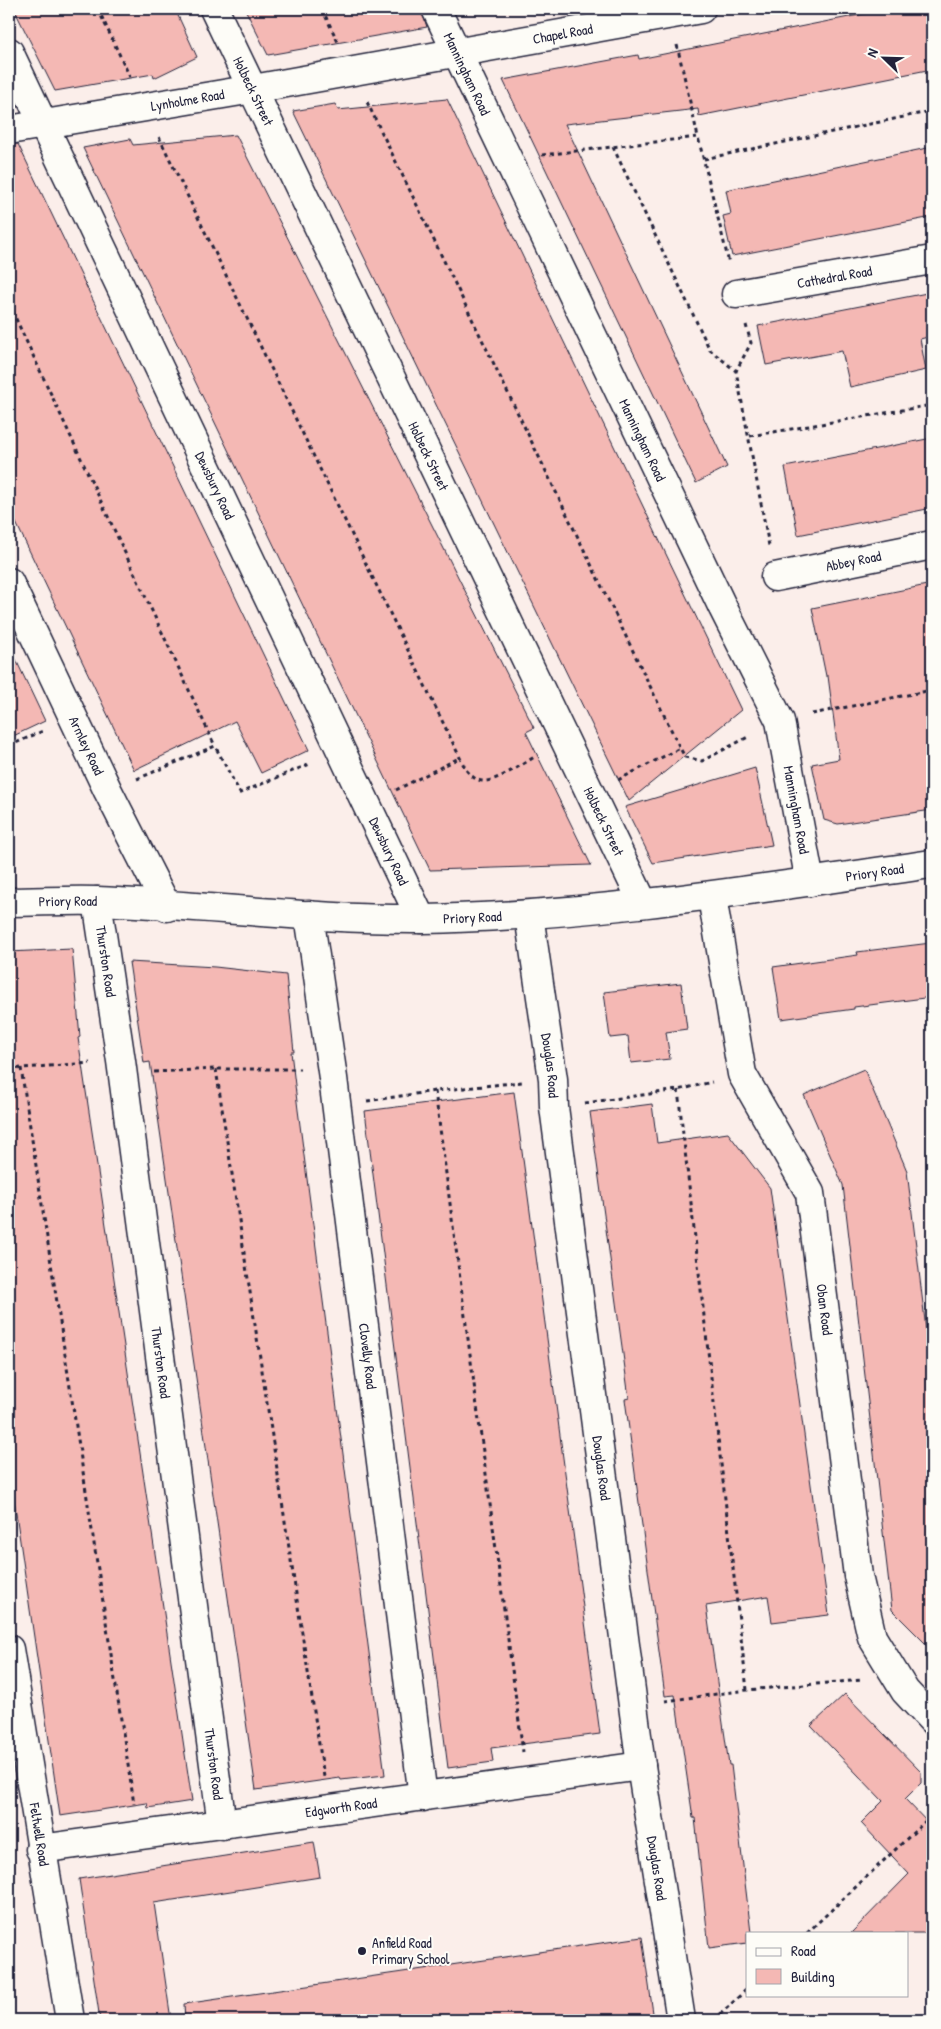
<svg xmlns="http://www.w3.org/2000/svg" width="941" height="2029" viewBox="0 0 941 2029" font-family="'Patrick Hand',sans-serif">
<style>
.building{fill:#f4b8b4;stroke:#22223b}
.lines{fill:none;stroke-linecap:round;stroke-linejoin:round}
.minor-casing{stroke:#22223b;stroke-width:31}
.path{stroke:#22223b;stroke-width:3;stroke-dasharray:4 4;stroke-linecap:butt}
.minor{stroke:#fdfcf7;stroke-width:28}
.poi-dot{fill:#22223b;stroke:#fdfcf7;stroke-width:2}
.labels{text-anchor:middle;stroke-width:4;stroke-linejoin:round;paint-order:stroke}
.street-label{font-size:14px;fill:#22223b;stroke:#fdfcf7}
.poi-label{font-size:14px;fill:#22223b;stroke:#fdfcf7;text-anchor:start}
</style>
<rect width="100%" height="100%" fill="#fbeeea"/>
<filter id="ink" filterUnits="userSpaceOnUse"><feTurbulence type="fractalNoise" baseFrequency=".02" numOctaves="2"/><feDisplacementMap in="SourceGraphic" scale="10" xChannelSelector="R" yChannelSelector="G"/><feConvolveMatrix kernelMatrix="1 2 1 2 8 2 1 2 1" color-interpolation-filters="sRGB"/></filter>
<g filter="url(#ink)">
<path class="building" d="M14,9H175L197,57L154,78L153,74L55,91Z
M245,9H421L427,27L268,55Z
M889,9H932V69L699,116L698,109L565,124L727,467L696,483L503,80L638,55L639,59Z
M447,99L741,710L629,801L293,111L335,104L338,110Z
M236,135L534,728L526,732L591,865L430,870L83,148L130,139L133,145Z
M18,144L309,750L261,773L235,721L134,770L9,508V145Z
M932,147V217L732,256L723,216L731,214L726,190Z
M932,292V336L920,339L926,370L850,387L842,351L766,365L758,326Z
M932,438V508L798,535L785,467Z
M932,584V810L838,824L824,820L812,764L839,759L828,676H826L812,608Z
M9,645L45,721L9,738Z
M755,768L772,845L653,863L625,807Z
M931,943L932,997L854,1007V1009L781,1019L773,967L858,955L857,952Z
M72,949L80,1037L78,1038L192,1801L148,1808L147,1803L60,1816L9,1465V952Z
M129,962L215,967L286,975L294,1052H291L298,1110L385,1775L341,1780L340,1778L256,1790L150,1062L144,1063Z
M681,983L687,1029L666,1032L670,1059L631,1063L628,1036L610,1038L604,992Z
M864,1069L907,1171L932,1379V1650L892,1610L843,1185L804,1095Z
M514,1092L600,1734L491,1748L493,1762L448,1768L365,1111Z
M652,1104L657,1143L728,1133L770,1188L829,1615L772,1622L768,1596L706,1606L729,1765H731L751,1933H747V1943L709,1948L695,1818H693L675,1695L665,1696L625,1399L629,1398L590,1112Z
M845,1694L921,1772V1783L905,1799L932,1827V1933H851L909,1874L861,1823L883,1801L811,1726Z
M314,1842L320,1877L154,1903L171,2020H100L79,1879Z
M642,1937L654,2020H185L184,2004Z"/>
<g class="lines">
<defs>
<g id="minor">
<path id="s1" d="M214,9L643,903"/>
<path id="s2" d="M436,9L723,608L780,721L810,882"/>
<path id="s3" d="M9,52L421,919"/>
<path id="s4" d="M9,130L253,89L701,9"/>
<path id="s5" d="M736,294L932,260"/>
<path id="s6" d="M775,577L932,545"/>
<path id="s7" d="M9,582L108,791L167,907"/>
<path id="s8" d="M712,897L742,1074L810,1193L858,1576L872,1637L905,1691L932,1720"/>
<path id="s9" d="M97,901L121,1061L222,1825"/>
<path id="s10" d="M9,902C38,902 68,900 97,901C206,905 314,920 423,919C594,916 763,888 932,864"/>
<path id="s11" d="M309,915L333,1078L423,1797"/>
<path id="s12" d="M529,915L553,1079L554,1107L641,1766L681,2020"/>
<path id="s13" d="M9,1649L70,2020"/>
<path id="s14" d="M40,1849L641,1766"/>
</g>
</defs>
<use href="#minor" class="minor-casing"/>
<path class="path" d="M98,9L130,77
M322,9L338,42
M677,45L698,137
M367,102L680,748
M159,137L466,770C471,775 475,780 482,781C495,783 524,763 536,756
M613,147L710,350L736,371
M542,155L698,137L729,263
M704,159L932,111
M9,304L215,746
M746,325L751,343L736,371L769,546
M750,436L932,405
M812,714L932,690
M9,746L45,730
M137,779L215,746L240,793L312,763
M618,780L680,748L685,757L702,761L750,736
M396,790L459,758
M21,1068L134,1804
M9,1069L90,1063
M216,1069L324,1777
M154,1072L216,1069H300
M678,1090L747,1690
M435,1091L523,1752
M367,1101L435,1091L522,1082
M585,1103L678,1090L712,1082
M665,1701L747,1690L862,1680
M807,1933L932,1815
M714,2020L747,1989"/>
<use href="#minor" class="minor"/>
</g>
</g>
<circle class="poi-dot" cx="362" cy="1951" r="5"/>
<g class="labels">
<g class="street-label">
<text dy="5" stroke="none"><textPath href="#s4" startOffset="562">Chapel Road</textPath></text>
<text dy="5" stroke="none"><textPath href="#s2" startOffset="72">Manningham Road</textPath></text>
<text dy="5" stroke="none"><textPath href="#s1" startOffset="91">Holbeck Street</textPath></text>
<text dy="5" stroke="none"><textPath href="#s4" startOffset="181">Lynholme Road</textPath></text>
<text dy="5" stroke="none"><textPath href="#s5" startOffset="100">Cathedral Road</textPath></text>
<text dy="5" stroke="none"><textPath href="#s2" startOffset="478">Manningham Road</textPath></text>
<text dy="5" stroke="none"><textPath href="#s1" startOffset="496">Holbeck Street</textPath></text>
<text dy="5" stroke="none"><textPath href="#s3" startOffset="480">Dewsbury Road</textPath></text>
<text dy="5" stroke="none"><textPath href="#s6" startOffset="80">Abbey Road</textPath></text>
<text dy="5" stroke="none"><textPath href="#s7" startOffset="181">Armley Road</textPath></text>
<text dy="5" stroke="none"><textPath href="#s2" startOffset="881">Manningham Road</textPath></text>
<text dy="5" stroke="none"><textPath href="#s1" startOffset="901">Holbeck Street</textPath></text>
<text dy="5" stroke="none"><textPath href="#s3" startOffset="885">Dewsbury Road</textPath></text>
<text dy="5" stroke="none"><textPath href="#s10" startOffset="869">Priory Road</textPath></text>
<text dy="5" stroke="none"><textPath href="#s10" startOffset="59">Priory Road</textPath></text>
<text dy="5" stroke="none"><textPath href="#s10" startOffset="464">Priory Road</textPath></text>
<text dy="5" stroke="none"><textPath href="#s9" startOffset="61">Thurston Road</textPath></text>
<text dy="5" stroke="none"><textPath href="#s12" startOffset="152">Douglas Road</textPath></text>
<text dy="5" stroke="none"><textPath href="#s8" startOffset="434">Oban Road</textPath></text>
<text dy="5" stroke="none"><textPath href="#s11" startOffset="445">Clovelly Road</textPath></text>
<text dy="5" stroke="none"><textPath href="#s9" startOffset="466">Thurston Road</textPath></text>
<text dy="5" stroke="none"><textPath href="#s12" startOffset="558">Douglas Road</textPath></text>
<text dy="5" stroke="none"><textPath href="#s9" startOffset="871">Thurston Road</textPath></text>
<text dy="5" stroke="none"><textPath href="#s14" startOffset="304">Edgworth Road</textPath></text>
<text dy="5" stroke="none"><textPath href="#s13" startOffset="188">Feltwell Road</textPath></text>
<text dy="5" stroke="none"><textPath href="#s12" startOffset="962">Douglas Road</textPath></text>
</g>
<g class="poi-label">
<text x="372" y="1948">Anfield Road<tspan x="372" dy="16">Primary School</tspan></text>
</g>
</g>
<rect width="941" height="2029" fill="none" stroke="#fdfcf7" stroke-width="30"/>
<rect x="15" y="15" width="911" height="1999" fill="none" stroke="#22223b" stroke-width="2" filter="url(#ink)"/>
<rect x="746" y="1932" width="162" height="65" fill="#fdfcf7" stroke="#a5a5ac"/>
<rect x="756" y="1948" width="25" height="8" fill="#fdfcf7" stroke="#a5a5ac"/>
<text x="791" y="1956" font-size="15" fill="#22223b">Road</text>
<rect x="756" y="1969" width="25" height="15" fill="#f4b8b4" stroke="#a5a5ac"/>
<text x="791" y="1982" font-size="15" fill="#22223b">Building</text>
<g transform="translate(884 58) rotate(293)" stroke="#fdfcf7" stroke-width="4" paint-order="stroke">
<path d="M0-4L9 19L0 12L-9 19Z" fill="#22223b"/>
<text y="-8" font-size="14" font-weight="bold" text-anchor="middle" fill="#22223b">N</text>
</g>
</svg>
